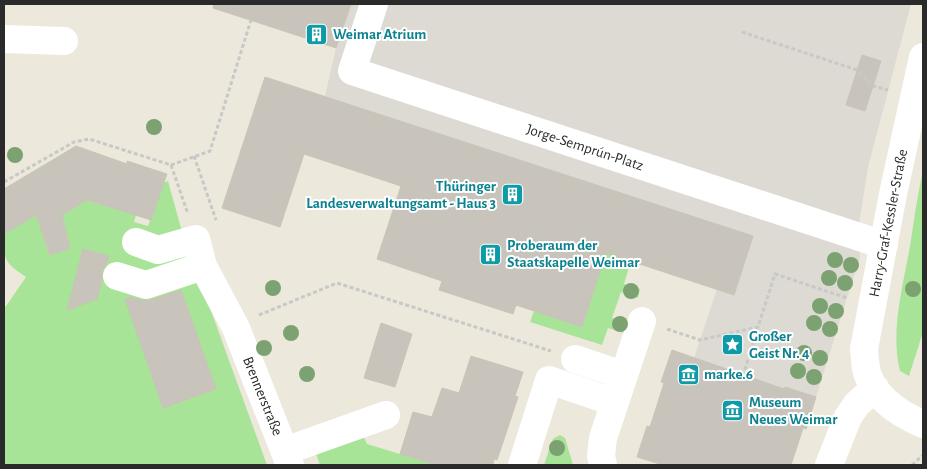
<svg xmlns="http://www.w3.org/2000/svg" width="927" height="469" viewBox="0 0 927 469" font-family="'Alegreya Sans',sans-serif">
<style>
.green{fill:#a8e498}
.plaza{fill:#dddad3}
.building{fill:#c8c4bc;stroke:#c8c4b6}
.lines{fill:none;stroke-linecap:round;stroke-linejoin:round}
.path{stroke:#c8c8c8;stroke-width:3;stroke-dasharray:4 2.5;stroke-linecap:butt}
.minor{stroke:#fff;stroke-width:28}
.tree{fill:#7ca271}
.labels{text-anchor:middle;stroke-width:4;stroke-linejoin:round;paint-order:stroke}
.culture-label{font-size:15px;font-weight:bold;fill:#0d838f;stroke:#fff;text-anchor:start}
.street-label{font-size:15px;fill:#2a2a2a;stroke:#fff}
</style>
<rect width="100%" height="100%" fill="#ede8dc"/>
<path class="green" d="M923,171V332L909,376L900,371C890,331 903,286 910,246C914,221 917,196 923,171Z
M168,181L181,228L267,465H4V309L26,277C4,262 4,261 4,234L36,215L50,255L70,248L62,215L77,206L79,198L136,215L134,222L148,226L163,183Z
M606,253L631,261L624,284L640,289L638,298L621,292L612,318L630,324L627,334L608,328L602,345L530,322L534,311L582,326Z
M361,431L367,444L436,465H320L314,448Z
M560,435L565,438L573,465H544L552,441L554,438Z"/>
<path class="plaza" d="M351,4H911L868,167L859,225L860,257L816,397L785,387L784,389L703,362V360L694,358L717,289L752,236L325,96L336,48Z"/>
<path class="building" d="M214,4H351L336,48L213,8Z
M862,55L881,61L865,111L846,105Z
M265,77L753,236L734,295L606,253L582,327L516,305L513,314L439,290L442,281L377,259L401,186L304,154L280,227L222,208Z
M76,146L127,164V161L167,174L151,220L87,200L62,215L70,248L50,255L36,215L4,234V189Z
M83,249L109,256L106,265L102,272V280L97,299L67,310Z
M181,290L216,389L163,408L125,299L131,297L141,300H150Z
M381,323L412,334L395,387L364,378Z
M672,350L784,389L785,387L816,397L806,429L803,428L791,465H663L637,457L647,426L650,427L664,383L661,382Z
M471,356L523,372L515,396L518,397L497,460L494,459L493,465H436L400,454L413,412L432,417L442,388L459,393Z"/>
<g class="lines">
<path class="path" d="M742,32L857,70L873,86L888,90
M194,156L216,220
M171,165L210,151L251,20
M4,182L74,142L89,139L171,165L188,214
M259,315L337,283L551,351
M667,329L700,340L758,327L775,274L847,298
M743,376L758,327
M912,465L923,455"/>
<path class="minor" d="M374,4L352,71L884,245
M4,39L64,41
M923,57L893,194L864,349C865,357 865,366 867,373C876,399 899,414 923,424
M136,242L158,250L196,239L203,266L236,328L290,465
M117,276L146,285L203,266
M575,359L623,375
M285,451L386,415
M522,465L549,380L614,402
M603,465L601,456L603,438L642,321
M829,465L848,417L857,404L875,388"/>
</g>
<g class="tree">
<circle cx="154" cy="127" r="8"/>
<circle cx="15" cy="155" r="8"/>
<circle cx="835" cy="260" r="8"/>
<circle cx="851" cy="265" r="8"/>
<circle cx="829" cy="278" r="8"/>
<circle cx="845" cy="283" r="8"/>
<circle cx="273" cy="288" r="8"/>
<circle cx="913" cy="289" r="8"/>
<circle cx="631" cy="291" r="8"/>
<circle cx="820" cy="306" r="8"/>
<circle cx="836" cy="311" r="8"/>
<circle cx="814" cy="323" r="8"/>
<circle cx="620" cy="324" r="8"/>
<circle cx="830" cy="329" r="8"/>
<circle cx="291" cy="333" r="8"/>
<circle cx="264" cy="348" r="8"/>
<circle cx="804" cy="353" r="8"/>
<circle cx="820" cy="358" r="8"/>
<circle cx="798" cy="371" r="8"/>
<circle cx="307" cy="374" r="8"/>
<circle cx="814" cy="377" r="8"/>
<circle cx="557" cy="448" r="8"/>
</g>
<defs>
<symbol id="building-square" viewBox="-11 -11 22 22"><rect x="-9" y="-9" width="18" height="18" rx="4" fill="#0f9aa8" stroke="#fff"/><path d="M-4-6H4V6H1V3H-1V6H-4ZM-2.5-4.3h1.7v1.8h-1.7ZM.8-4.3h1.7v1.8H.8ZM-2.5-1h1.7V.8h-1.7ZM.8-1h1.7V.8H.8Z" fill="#fff"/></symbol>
<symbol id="sight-square" viewBox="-11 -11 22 22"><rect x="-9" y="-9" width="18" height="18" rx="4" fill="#0f9aa8" stroke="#fff"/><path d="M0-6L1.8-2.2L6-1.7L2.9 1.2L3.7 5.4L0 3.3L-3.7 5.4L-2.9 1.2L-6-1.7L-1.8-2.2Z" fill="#fff"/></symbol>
<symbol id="museum-square" viewBox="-11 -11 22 22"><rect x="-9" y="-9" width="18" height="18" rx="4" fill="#0f9aa8" stroke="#fff"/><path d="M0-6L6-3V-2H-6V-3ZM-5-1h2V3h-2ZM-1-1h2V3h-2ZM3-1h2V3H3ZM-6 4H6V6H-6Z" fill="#fff"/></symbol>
</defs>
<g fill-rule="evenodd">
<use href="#building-square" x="304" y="22" width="25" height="25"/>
<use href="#building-square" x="500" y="182" width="25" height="25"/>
<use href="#building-square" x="478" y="242" width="25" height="25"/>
<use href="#sight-square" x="720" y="332" width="25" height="25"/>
<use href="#museum-square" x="676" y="362" width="25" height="25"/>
<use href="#museum-square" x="720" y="398" width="25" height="25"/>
</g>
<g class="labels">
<g class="culture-label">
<text x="333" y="39">Weimar Atrium</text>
<text x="496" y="191" text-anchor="end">Thüringer<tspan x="496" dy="17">Landesverwaltungsamt - Haus 3</tspan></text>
<text x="507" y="250">Proberaum der<tspan x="507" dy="17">Staatskapelle Weimar</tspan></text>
<text x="749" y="341">Großer<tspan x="749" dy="17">Geist Nr. 4</tspan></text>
<text x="704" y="379">marke.6</text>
<text x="749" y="407">Museum<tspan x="749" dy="17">Neues Weimar</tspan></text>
</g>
<g class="street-label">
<text transform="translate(585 147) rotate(18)" y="5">Jorge-Semprún-Platz</text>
<text transform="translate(888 223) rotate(-79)" y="5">Harry-Graf-Kessler-Straße</text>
<text transform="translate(263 396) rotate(68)" y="5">Brennerstraße</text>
</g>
</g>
<rect width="927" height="469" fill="none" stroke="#2a2a2a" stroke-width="10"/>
</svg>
